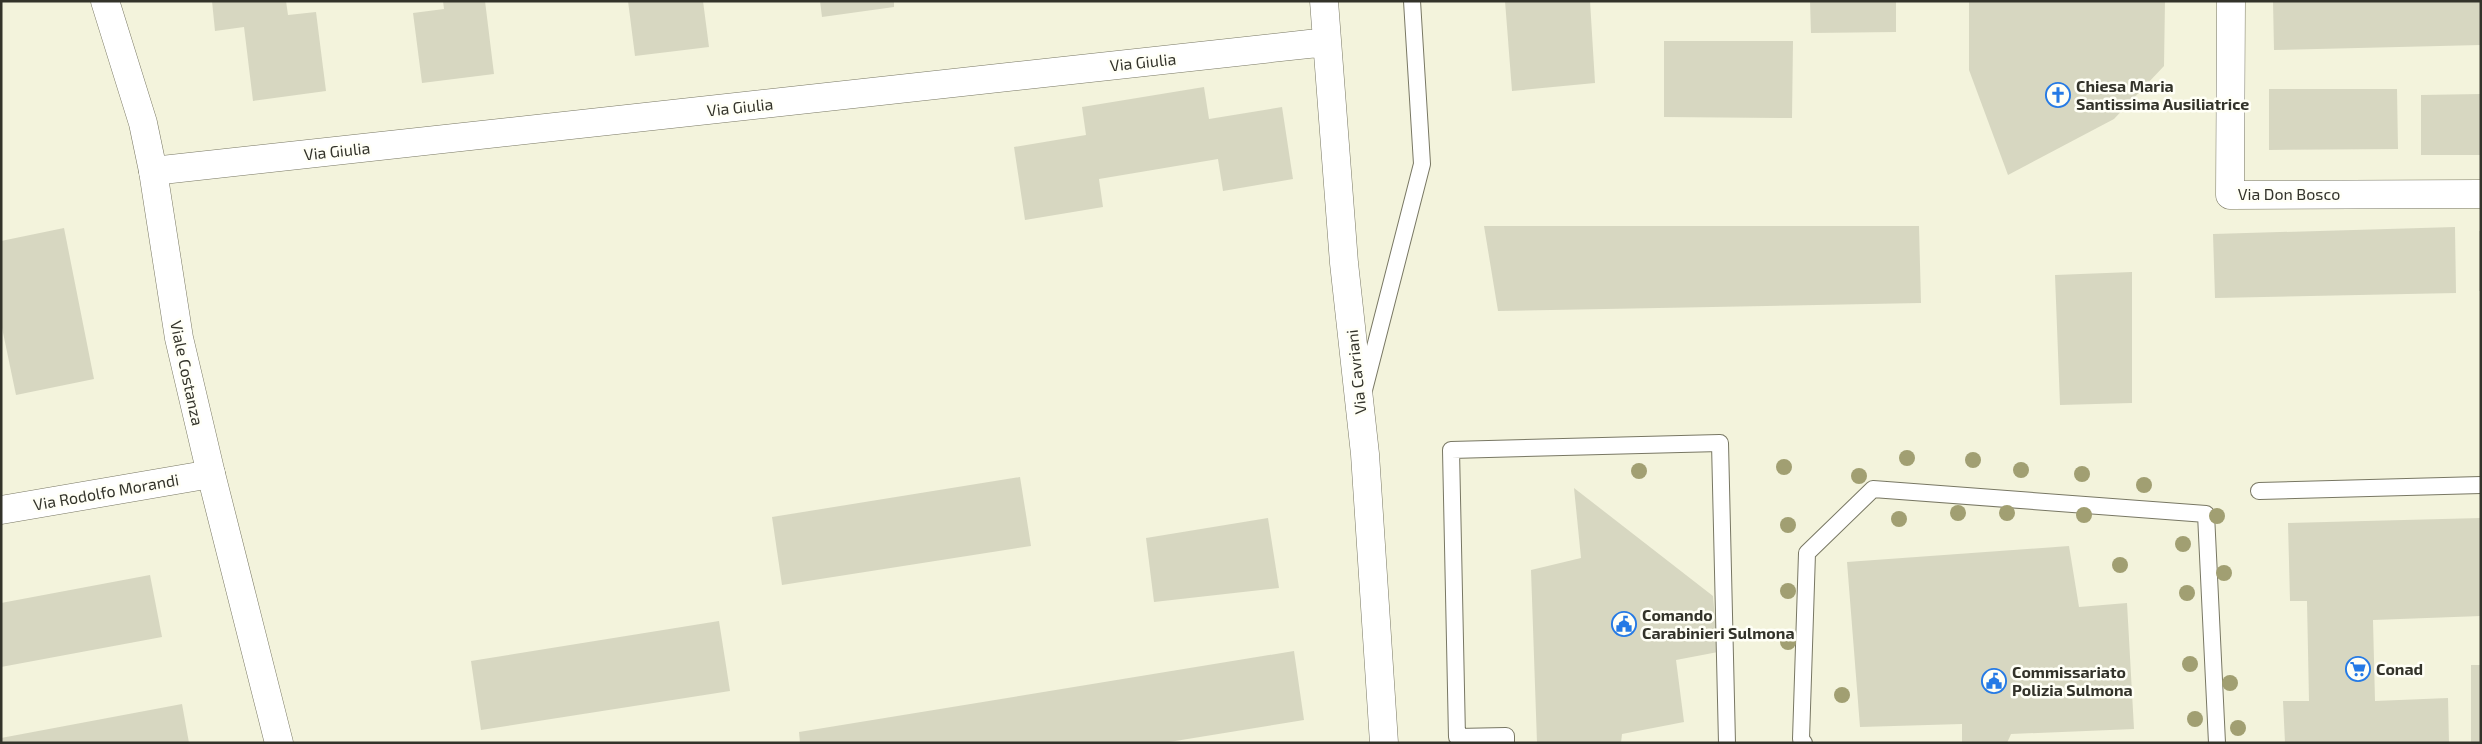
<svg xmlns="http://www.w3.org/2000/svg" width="2482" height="744" viewBox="0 0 2482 744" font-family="'Exo 2',sans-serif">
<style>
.building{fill:#d7d7c1}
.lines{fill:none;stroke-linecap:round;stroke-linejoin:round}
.service-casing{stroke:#787763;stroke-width:18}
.minor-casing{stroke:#787763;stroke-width:29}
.tertiary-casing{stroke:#787763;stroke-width:29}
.service{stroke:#fff;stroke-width:16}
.minor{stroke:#fff;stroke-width:28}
.tertiary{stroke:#fff;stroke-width:28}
.tree{fill:#a19f72}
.labels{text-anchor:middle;stroke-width:5;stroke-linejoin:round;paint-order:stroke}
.street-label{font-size:16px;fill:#33332a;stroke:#fffff6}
.poi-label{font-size:16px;font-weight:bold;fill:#33332a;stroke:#fffff6;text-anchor:start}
</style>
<rect width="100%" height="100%" fill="#f3f3dc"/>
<path class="building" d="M212,1H286L288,15L316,12L326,91L253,101L244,27L215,31Z
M443,1H485L494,74L422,83L413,13L444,9Z
M628,1H703L709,47L635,56Z
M820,1H894V7L822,17Z
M1505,1H1590L1595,83L1512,91Z
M1810,1H1896V32L1811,33Z
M1969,1H2165L2164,66L2114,119L2008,175L1969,70Z
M2273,1H2481V45L2274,50Z
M1664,41H1793L1792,118L1664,117Z
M1204,87L1209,119L1282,107L1293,179L1223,191L1218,159L1099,179L1103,207L1025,220L1014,147L1086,135L1082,107Z
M2269,89H2397L2398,149L2269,150Z
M2481,94V155H2421V95Z
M1484,226H1919L1921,303L1498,311Z
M2455,227L2456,293L2215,298L2213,234Z
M64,228L94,379L16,395L1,323V241Z
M2479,231H2481V291H2479Z
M2132,272V403L2060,405L2055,275Z
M1020,477L1031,546L782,585L772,517Z
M1574,488L1713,596L1718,652L1676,660L1684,722L1622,734L1621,743H1537L1531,570L1581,558Z
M1268,518L1279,588L1154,602L1146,538Z
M2481,518V616L2373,620L2375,701L2448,698L2449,743H2285L2283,701H2309L2307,601H2290L2288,523Z
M2069,546L2079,607L2127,603L2134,729L2011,734L2007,743H1962V724L1860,727L1847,562Z
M150,575L162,637L1,667V603Z
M719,621L730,691L481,730L471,661Z
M1294,651L1304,720L1163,743H800L799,732Z
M2471,665H2481V743H2471Z
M182,704L189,743H1V738Z"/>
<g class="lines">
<defs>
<path id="service" d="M1364,390L1422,164L1412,1
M2259,491L2481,485
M1506,743V736L1457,737L1451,450L1720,443L1727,743
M1804,743L1801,739L1807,553L1873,489L2206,514L2217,743"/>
<path id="minor" d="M1324,1L1344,263L1365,454L1384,743
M2231,1L2230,195L2481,194
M153,171L1327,42
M1,510L211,474"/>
<path id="tertiary" d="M105,1L143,123L153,171L179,338L211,474L279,743"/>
</defs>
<use href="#service" class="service-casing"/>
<use href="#minor" class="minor-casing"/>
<use href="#tertiary" class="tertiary-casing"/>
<use href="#service" class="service"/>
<use href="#minor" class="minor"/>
<use href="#tertiary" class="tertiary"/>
</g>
<g class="tree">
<circle cx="1907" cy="458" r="8"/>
<circle cx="1973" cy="460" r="8"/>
<circle cx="1784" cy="467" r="8"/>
<circle cx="2021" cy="470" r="8"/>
<circle cx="1639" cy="471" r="8"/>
<circle cx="2082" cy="474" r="8"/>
<circle cx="1859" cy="476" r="8"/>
<circle cx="2144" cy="485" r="8"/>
<circle cx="1958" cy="513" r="8"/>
<circle cx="2007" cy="513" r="8"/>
<circle cx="2084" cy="515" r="8"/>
<circle cx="2217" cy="516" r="8"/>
<circle cx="1899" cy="519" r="8"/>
<circle cx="1788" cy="525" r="8"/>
<circle cx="2183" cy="544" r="8"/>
<circle cx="2120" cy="565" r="8"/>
<circle cx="2224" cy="573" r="8"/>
<circle cx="1788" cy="591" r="8"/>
<circle cx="2187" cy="593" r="8"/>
<circle cx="1788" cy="642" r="8"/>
<circle cx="2190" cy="664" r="8"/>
<circle cx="2230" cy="683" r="8"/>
<circle cx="1842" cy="695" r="8"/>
<circle cx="2195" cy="719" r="8"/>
<circle cx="2238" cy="728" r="8"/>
</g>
<defs>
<symbol id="church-ring" viewBox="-11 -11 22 22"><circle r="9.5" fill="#fffff6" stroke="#257ae5" stroke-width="1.5"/><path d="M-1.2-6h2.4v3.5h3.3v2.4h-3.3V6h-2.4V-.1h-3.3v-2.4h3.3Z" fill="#257ae5"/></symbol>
<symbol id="civic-ring" viewBox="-11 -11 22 22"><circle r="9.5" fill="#fffff6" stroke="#257ae5" stroke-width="1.5"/><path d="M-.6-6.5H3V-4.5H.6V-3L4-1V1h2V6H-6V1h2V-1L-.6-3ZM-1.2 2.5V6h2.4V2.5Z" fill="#257ae5"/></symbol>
<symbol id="supermarket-ring" viewBox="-11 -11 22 22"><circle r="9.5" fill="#fffff6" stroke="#257ae5" stroke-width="1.5"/><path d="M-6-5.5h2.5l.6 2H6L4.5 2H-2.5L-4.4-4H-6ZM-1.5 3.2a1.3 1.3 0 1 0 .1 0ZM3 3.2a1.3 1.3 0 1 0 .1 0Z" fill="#257ae5"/></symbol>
</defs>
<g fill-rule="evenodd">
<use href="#church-ring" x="2044" y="81" width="28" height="28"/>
<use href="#civic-ring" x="1610" y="610" width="28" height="28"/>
<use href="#supermarket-ring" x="2344" y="655" width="28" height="28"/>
<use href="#civic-ring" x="1980" y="667" width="28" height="28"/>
</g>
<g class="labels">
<g class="street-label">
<text transform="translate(1143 62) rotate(-6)" y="6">Via Giulia</text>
<text transform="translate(740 107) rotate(-6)" y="6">Via Giulia</text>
<text transform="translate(337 151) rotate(-6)" y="6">Via Giulia</text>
<text x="2289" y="200">Via Don Bosco</text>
<text transform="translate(1356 372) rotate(-96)" y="6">Via Cavriani</text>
<text transform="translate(187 373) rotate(78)" y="6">Viale Costanza</text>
<text transform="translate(106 492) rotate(-10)" y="6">Via Rodolfo Morandi</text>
</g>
<g class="poi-label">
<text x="2076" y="92">Chiesa Maria<tspan x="2076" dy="18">Santissima Ausiliatrice</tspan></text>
<text x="1642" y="621">Comando<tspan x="1642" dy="18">Carabinieri Sulmona</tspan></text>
<text x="2376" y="675">Conad</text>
<text x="2012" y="678">Commissariato<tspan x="2012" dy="18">Polizia Sulmona</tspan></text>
</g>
</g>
<rect width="2482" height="744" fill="none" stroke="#33332a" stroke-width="5"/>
</svg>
